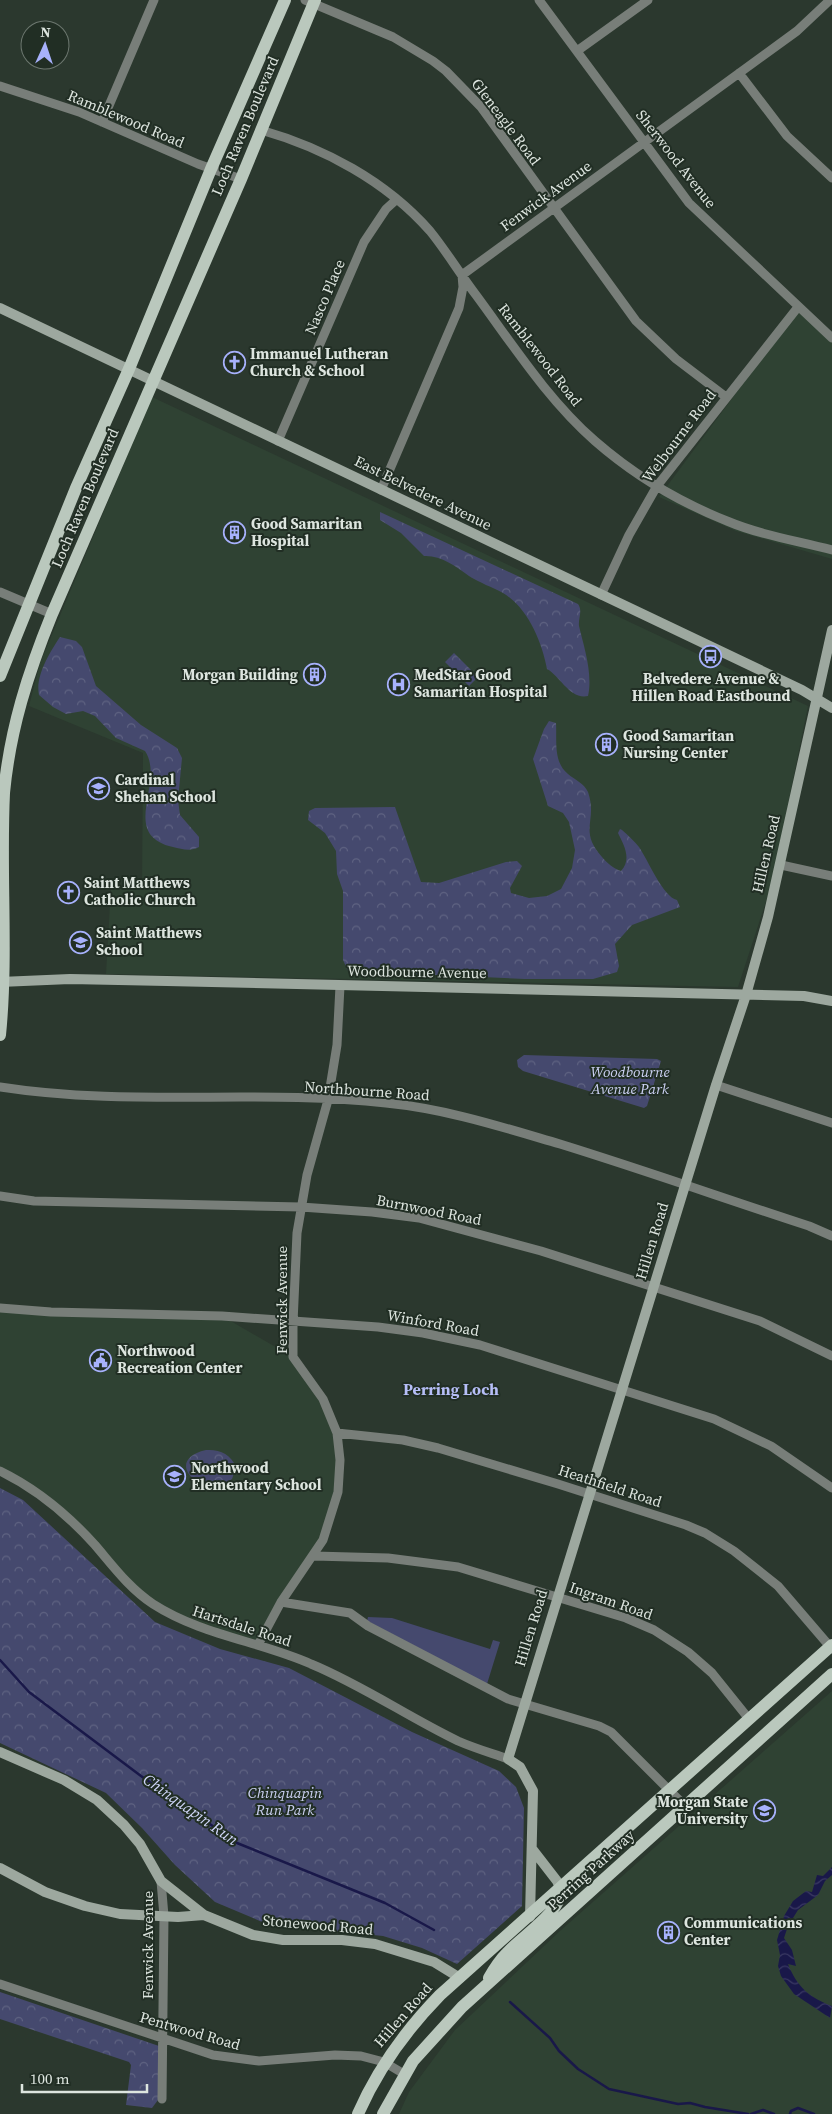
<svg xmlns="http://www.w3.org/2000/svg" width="832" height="2114" viewBox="0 0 832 2114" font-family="'Source Serif 4',serif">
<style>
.built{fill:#2f4233}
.green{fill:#45496e}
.forest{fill:url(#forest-crowns)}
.water{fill:url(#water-waves)}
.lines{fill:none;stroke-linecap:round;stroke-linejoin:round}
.stream{stroke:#191849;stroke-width:2.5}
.street{stroke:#787e79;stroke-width:9}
.secondary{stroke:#9da89f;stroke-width:10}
.primary{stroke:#bac8bd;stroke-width:12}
.labels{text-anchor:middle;stroke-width:4;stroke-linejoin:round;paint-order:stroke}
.street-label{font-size:15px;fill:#dde5df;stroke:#212e24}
.poi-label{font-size:15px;font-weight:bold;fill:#dde5df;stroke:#212e24;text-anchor:start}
.park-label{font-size:15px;font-style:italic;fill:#cbd0f2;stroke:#212e24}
.neighbourhood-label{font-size:16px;font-weight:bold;fill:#b6bef7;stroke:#212e24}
.water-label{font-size:16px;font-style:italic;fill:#cfd5f8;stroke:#212e24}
</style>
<defs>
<pattern id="forest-crowns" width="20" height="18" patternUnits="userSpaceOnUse" patternTransform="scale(1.25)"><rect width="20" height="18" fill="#45496e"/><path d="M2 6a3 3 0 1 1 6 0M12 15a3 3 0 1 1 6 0" fill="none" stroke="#5f6382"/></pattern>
<pattern id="water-waves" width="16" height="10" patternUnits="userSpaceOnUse" patternTransform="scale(1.25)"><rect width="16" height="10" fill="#191849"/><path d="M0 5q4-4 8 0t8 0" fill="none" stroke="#3a3963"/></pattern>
</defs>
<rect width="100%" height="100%" fill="#2b382e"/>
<path class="built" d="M799,308L832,338V559L736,531L659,497Z
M152,397L808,706L772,883L738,987L106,974L111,887L142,889L143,753L29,706L40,663Z
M0,1308L222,1316L293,1357L323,1399L340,1460L326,1532L258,1645L155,1605L74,1522L0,1471Z
M832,1691V2114H399L409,2092L455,2030L560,1931Z"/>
<path class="green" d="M368,1617L392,1618L490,1649L493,1640L500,1642L487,1684L367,1621Z"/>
<path class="forest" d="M380,512L578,604C583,611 578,618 579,626C584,647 593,674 588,696C570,700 560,676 547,669C542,642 528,608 503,593C492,587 480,583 469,576C456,566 440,555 424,556L401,533L380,520Z
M60,637L76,641L82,647L96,686L141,725L177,748L182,758L178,800L180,815L199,837V847C190,852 182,849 173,847C118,834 166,783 145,751L116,738L95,716L83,711L66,714L53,707L39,695C35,676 50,652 60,637Z
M454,653L478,677L469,686L445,662Z
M549,721L556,723C557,741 553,762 568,774C575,780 584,783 588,792C598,821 578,830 602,857C607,863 614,869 621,871C632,859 624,845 618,833L620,829L622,830C628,835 634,841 639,847C648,860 663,897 677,900L680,907L632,925L615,944L619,966L617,972L593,979H525L348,971L343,960V891L337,874L336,851L325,833L308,820L309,811L315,808L395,807L421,882L439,883L506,862L517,861L522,866L510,888L511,893L529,898L547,896L561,889L572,868L575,850L569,822L563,813L548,806L533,759L544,729Z
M524,1055L657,1059L661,1061L647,1106L644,1108L523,1071L518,1067L517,1060Z
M206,1450C219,1449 231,1454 236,1467L232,1479C202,1501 161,1460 206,1450Z
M0,1488L23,1500L155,1622L220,1649L289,1668L412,1732L499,1771L516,1787L524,1808L522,1906L457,1964L422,1948L383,1936L267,1924L215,1902L175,1865L142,1828L106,1793L0,1743Z
M0,1992L159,2046L158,2100L152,2108L126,2105L131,2065L129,2062L0,2019Z"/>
<path class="water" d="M832,1867V1875L825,1881L818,1895L798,1910L788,1926L784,1938L792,1950L796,1966L788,1964C797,1987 810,1998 832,2006L830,2018L794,1994L781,1976L778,1966L780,1955L777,1940L784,1916L793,1901L806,1891L812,1892L817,1875L823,1876Z"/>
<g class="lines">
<path class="stream" d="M0,1660L29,1692L141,1776L237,1843L385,1903L434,1930
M510,2002L550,2038L559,2051L578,2069L609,2089L678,2104L690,2103L705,2107L748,2114
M751,2114L763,2110L774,2114
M790,2114L791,2111L798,2108L814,2114"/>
<path class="street" d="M305,0L393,37L433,61L446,71L481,107L636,321L676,359L726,397
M539,0L689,203L832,338
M577,51L648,0
M739,73L787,136L832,178
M0,86L79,112L198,164L241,179
M102,122L154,0
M261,130C324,148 386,181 430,231C447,252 460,274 476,295C513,345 548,400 595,441C634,475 679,502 727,521C760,535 798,541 832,550
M278,441L364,242L386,209L397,199
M381,490L459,308L463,287L462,275L797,31L830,0
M0,592L52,614
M601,595L629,535L657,486L798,307
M781,865L832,876
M716,1085L832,1123
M0,1087C127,1107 258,1089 386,1103C447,1109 502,1127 560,1144C644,1170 726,1199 809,1226L832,1236
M0,1196L34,1201L301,1207L372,1212L419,1218L541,1251L760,1321L832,1356
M0,1308L51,1312L222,1316L378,1327L423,1333L480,1345L714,1419L771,1446L832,1488
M337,1433L403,1440L438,1448L558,1484L686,1525L705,1533L734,1551L778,1586L832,1649
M0,1471C37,1489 68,1515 95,1545C113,1566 129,1588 153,1604C201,1635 259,1641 311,1664C362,1685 408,1717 458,1741C474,1748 491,1753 508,1759
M314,1556L388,1558L458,1567L626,1618L654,1630L688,1652L712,1673L749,1719
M281,1602L350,1613L368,1626L508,1699L599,1726L611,1732L685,1806
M258,1645L281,1602L323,1540L338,1492L340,1460L337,1433L323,1399L293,1357V1323L297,1233L307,1175L328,1100L337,1045L340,986
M161,1881L164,1916L162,2099
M0,1984L213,2055L259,2061L335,2055L361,2056L384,2062L404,2074"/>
<path class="secondary" d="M0,308L802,690L832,708
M0,982L70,979L167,981L804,996L832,1001
M0,1752L64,1780L97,1800L124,1825L140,1844L161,1881L204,1915
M533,1850L557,1881L561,1889
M0,1868L45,1892L85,1906L120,1914L178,1917L204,1915L253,1935L283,1940H342L375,1944L434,1962L460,1978
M530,1917L533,1791L520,1767L508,1759L716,1085L746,995L768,917L832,630"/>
<path class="primary" d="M0,676L76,488L129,369L211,169L285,0
M0,1035C8,954 0,873 4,793C10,729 28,673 52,614L241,179L315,0
M489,1978C494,1969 500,1960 507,1953C521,1937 563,1911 561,1889
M358,2114C378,2068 405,2031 440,1995L832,1645
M383,2114L413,2061L462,2007L832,1674"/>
</g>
<defs>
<symbol id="church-ring" viewBox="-11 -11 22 22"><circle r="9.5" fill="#212e24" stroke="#a7b1fc" stroke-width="1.5"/><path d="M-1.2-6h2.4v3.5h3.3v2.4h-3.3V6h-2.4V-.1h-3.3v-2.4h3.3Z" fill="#a7b1fc"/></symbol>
<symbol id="building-ring" viewBox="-11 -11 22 22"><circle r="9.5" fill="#212e24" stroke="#a7b1fc" stroke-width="1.5"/><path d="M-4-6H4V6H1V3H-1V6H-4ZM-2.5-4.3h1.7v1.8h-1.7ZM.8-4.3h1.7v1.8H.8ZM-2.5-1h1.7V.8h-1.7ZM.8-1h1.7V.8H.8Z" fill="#a7b1fc"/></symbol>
<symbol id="bus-ring" viewBox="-11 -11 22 22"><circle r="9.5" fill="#212e24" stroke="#a7b1fc" stroke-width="1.5"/><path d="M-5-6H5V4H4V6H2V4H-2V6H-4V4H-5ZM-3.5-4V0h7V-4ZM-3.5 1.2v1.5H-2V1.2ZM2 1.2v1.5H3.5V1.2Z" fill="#a7b1fc"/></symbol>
<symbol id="hospital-ring" viewBox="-11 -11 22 22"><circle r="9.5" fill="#212e24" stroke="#a7b1fc" stroke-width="1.5"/><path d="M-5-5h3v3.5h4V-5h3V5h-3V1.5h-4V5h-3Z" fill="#a7b1fc"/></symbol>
<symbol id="school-ring" viewBox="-11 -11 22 22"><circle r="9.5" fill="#212e24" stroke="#a7b1fc" stroke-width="1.5"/><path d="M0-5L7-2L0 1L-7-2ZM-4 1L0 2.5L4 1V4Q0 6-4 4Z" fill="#a7b1fc"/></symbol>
<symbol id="civic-ring" viewBox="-11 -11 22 22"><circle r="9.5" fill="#212e24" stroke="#a7b1fc" stroke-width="1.5"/><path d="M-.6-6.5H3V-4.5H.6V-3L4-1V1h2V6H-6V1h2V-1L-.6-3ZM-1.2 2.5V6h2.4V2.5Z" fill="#a7b1fc"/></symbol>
<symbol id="university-ring" viewBox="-11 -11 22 22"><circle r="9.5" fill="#212e24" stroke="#a7b1fc" stroke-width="1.5"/><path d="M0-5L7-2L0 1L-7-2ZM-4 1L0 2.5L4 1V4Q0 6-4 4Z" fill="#a7b1fc"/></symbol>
</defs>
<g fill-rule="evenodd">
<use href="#church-ring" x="222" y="350" width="25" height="25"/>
<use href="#building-ring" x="222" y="520" width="25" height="25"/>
<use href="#bus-ring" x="698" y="644" width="25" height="25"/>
<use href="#building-ring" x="302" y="662" width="25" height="25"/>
<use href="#hospital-ring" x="386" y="672" width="25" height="25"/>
<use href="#building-ring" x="594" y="732" width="25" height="25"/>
<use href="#school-ring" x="86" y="776" width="25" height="25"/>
<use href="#church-ring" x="56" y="880" width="25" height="25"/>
<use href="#school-ring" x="68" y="930" width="25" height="25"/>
<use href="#civic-ring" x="88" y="1348" width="25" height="25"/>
<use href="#school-ring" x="162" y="1464" width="25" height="25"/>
<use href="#university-ring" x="752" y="1798" width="25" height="25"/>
<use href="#building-ring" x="656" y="1920" width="25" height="25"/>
</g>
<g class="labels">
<g class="street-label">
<text transform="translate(126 119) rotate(23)" y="5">Ramblewood Road</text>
<text transform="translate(506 122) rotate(53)" y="5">Gleneagle Road</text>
<text transform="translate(245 126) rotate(-67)" y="5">Loch Raven Boulevard</text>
<text transform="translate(676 159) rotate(52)" y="5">Sherwood Avenue</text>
<text transform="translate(546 196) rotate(-36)" y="5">Fenwick Avenue</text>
<text transform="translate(325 297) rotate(-67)" y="5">Nasco Place</text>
<text transform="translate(540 355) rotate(52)" y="5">Ramblewood Road</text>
<text transform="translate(679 436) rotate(-53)" y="5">Welbourne Road</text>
<text transform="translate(423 493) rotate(26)" y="5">East Belvedere Avenue</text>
<text transform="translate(85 498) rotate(-67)" y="5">Loch Raven Boulevard</text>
<text transform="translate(766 854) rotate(-77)" y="5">Hillen Road</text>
<text transform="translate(417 972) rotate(1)" y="5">Woodbourne Avenue</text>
<text transform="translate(367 1091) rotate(4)" y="5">Northbourne Road</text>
<text transform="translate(429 1210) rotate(11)" y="5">Burnwood Road</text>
<text transform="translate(652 1241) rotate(-73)" y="5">Hillen Road</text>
<text transform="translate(282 1300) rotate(-90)" y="5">Fenwick Avenue</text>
<text transform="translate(433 1323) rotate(10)" y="5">Winford Road</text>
<text transform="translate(610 1486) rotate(18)" y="5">Heathfield Road</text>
<text transform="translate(611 1601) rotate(19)" y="5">Ingram Road</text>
<text transform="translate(242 1626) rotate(18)" y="5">Hartsdale Road</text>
<text transform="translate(531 1628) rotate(-73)" y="5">Hillen Road</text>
<text transform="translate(591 1870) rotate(-42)" y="5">Perring Parkway</text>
<text transform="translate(318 1925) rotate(5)" y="5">Stonewood Road</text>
<text transform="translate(148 1945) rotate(-90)" y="5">Fenwick Avenue</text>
<text transform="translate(403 2015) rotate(-49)" y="5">Hillen Road</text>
<text transform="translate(190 2031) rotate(16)" y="5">Pentwood Road</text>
</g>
<g class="poi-label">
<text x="250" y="359">Immanuel Lutheran<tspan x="250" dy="17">Church &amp; School</tspan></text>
<text x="251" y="529">Good Samaritan<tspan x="251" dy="17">Hospital</tspan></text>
<text x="298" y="680" text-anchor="end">Morgan Building</text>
<text x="414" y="680">MedStar Good<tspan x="414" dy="17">Samaritan Hospital</tspan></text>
<text x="711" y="684" text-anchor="middle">Belvedere Avenue &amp;<tspan x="711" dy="17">Hillen Road Eastbound</tspan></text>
<text x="623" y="741">Good Samaritan<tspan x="623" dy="17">Nursing Center</tspan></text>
<text x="115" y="785">Cardinal<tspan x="115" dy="17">Shehan School</tspan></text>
<text x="84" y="888">Saint Matthews<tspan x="84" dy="17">Catholic Church</tspan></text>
<text x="96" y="938">Saint Matthews<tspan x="96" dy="17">School</tspan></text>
<text x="117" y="1356">Northwood<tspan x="117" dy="17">Recreation Center</tspan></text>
<text x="191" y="1473">Northwood<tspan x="191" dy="17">Elementary School</tspan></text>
<text x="748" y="1807" text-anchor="end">Morgan State<tspan x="748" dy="17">University</tspan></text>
<text x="684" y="1928">Communications<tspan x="684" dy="17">Center</tspan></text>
</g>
<g class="park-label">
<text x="630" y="1077">Woodbourne<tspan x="630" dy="17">Avenue Park</tspan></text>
<text x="285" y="1798">Chinquapin<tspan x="285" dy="17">Run Park</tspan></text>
</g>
<g class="neighbourhood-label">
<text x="451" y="1395">Perring Loch</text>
</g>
<g class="water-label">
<text transform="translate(191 1809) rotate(35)" y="6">Chinquapin Run</text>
</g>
</g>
<g transform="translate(45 45) rotate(3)"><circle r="24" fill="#212e24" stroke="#6c776f"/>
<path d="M0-4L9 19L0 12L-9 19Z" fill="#a7b1fc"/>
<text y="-8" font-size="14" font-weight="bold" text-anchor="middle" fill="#dde5df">N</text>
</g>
<path d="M22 2084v8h125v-8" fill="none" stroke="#dde5df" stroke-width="2.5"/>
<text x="30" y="2084" font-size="15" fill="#dde5df" stroke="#212e24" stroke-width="4" paint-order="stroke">100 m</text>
</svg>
